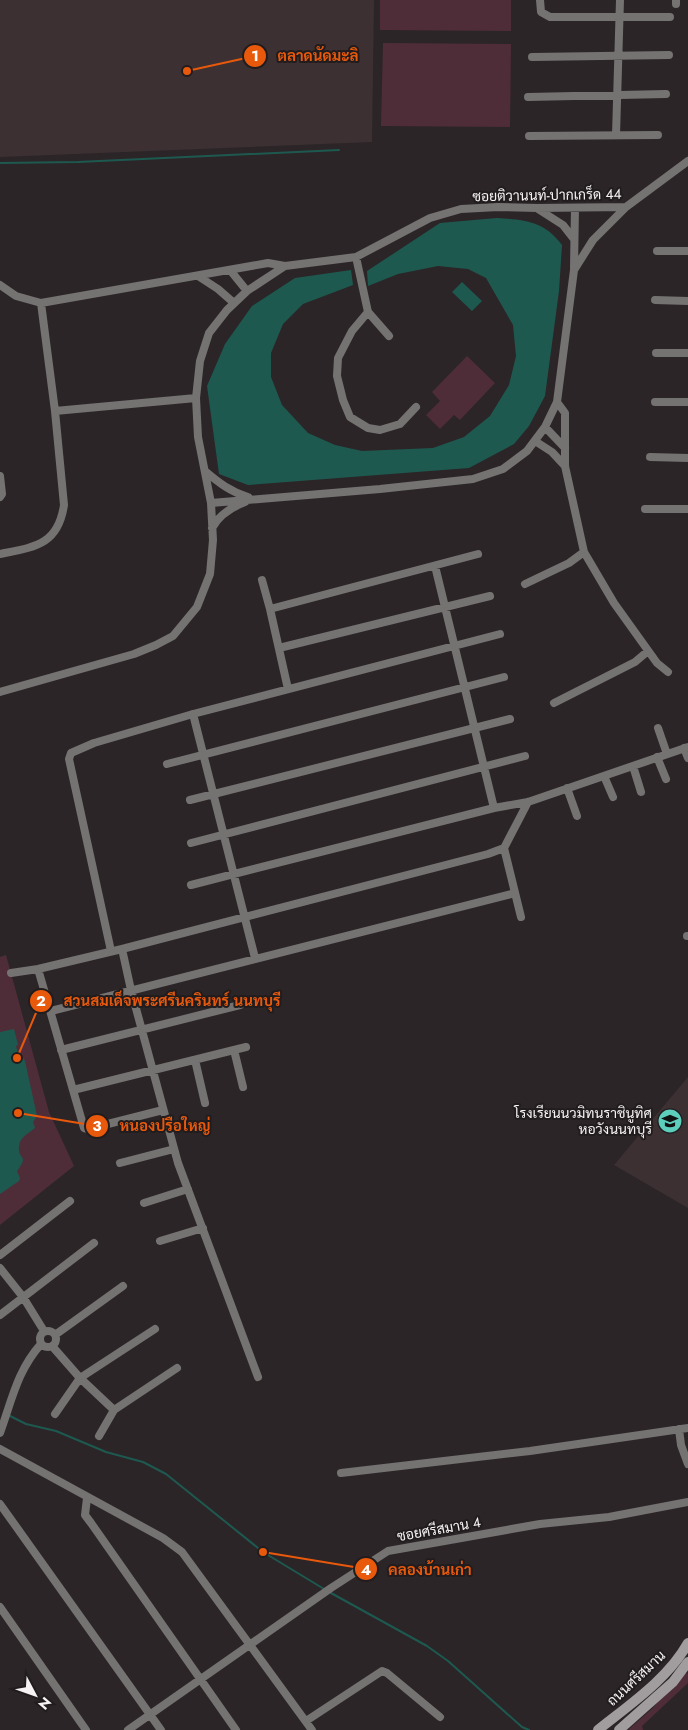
<svg xmlns="http://www.w3.org/2000/svg" width="688" height="1730" viewBox="0 0 688 1730" font-family="Jost,Sarabun,sans-serif">
<style>
.built{fill:#3c3033}
.green{fill:#4f2d38}
.water{fill:#1e5950}
.lines{fill:none;stroke-linecap:round;stroke-linejoin:round}
.stream{stroke:#1e5950;stroke-width:2}
.street{stroke:#757272;stroke-width:8}
.secondary{stroke:#a19c9d;stroke-width:10}
.labels{text-anchor:middle;stroke-width:4;stroke-linejoin:round;paint-order:stroke}
.street-label{font-size:14px;fill:#f6f2f3;stroke:#211c1d}
.poi-label{font-size:14px;fill:#f6f2f3;stroke:#211c1d;text-anchor:end}
.leader{fill:none;stroke:#e8590c;stroke-width:2}
.callout-dot{fill:#e8590c;stroke:#211c1d;stroke-width:2}
.mark-label{font-size:15px;text-anchor:middle;font-weight:bold;fill:#fff}
.callout-label{font-size:15px;text-anchor:middle;font-weight:bold;fill:#e8590c;stroke:#211c1d;stroke-width:4;stroke-linejoin:round;paint-order:stroke}
</style>
<rect width="100%" height="100%" fill="#2b2527"/>
<path class="built" d="M0,0H374L372,142L0,157Z
M688,1077V1208L614,1165Z"/>
<path class="green" d="M380,0H511V31L380,30Z
M383,43L511,44L510,127L381,126Z
M467,356L495,383L460,420L454,415L440,429L426,415L440,401L432,392Z
M6,955L49,1112L74,1166L0,1225V957Z
M685,1672L688,1674V1683L642,1726L643,1730H628L654,1707L662,1695Z"/>
<path class="water" d="M497,218C525,220 544,221 562,245L559,291L545,396L529,426L514,444L469,468L248,485L219,474L207,386L225,344L252,306L295,278L351,270L353,285L303,304L283,324L271,353V377L282,405L308,433L335,445L362,451L433,448L464,437L490,416L509,385L516,356L513,325L486,278L468,269L438,266L398,274L368,286L367,271L440,223Z
M462,282L482,301L472,311L452,292Z
M14,1029L18,1045L16,1046L18,1054H21L25,1061L37,1116L33,1122L35,1128C29,1133 20,1137 19,1146C17,1160 30,1154 17,1171L20,1178L19,1181L0,1194V1032Z"/>
<g class="lines">
<path class="stream" d="M0,163L78,162L339,150
M8,1415L26,1424L56,1431L106,1452L143,1462L166,1474L263,1552L324,1589
M331,1593L427,1646L448,1661L522,1727L529,1730"/>
<path class="street" d="M540,0L541,12L550,17H670
M676,0V4
M532,57L669,55
M528,97L666,94
M616,135L620,0
M529,136L658,135
M538,209L563,225L574,239
M657,251H688
M356,257L368,312L389,336
M574,268L575,208
M230,270L247,291
M198,276L218,289L234,303
M0,285L16,296L41,303L55,411L64,505C58,545 35,547 0,554
M655,300L688,301
M41,303L268,263L285,266
M368,312L352,331L338,358L337,376L343,400L350,417L368,428L380,430L400,424L416,407
M656,353H688
M557,402L565,413V466L584,552L614,603L657,663L668,672
M655,402H688
M55,411L196,398
M545,427L565,448
M535,441L552,452L565,466
M650,457L688,458
M205,471C219,483 231,492 248,497
M0,476L2,494L0,497
M211,503L380,489L473,479L503,469L527,451L545,427L557,402L574,270L593,240L626,207
M645,509H688
M212,528C219,515 232,507 245,502
M435,566L494,808
M262,580L270,609L288,689
M525,584L569,563L584,552
M270,609L478,554
M279,648L490,596
M0,692L134,654L156,645L173,636L197,607L210,574L213,540L211,503L198,437L196,398L200,361L209,333L227,310L247,291L285,266L356,257L430,218L461,209L498,207L537,208L626,207L688,161
M554,703L635,662L648,651
M193,714L255,958
M658,728L667,754
M684,748L688,758
M657,757L666,779
M167,764L504,677
M633,766L641,792
M604,776L613,797
M567,788L577,816
M190,800L510,719
M191,843L525,756
M504,848L521,917
M191,885L494,808L528,802L688,747
M687,936H688
M122,949L131,990L178,1163L258,1377
M111,951L69,759L71,753L94,743L193,714L500,634
M38,969L84,1128L88,1129L163,1110
M11,973L38,969L122,949L488,854L504,848L528,802
M51,1011L515,893
M61,1050L240,1005
M234,1050L243,1087
M195,1060L205,1103
M73,1090L246,1047
M120,1163L174,1149
M144,1203L188,1189
M160,1241L203,1228
M0,1255L70,1201
M0,1268L23,1297L44,1331
M0,1315L94,1243
M40 1339a8 8 0 1 1 16 0a8 8 0 1 1-16 0Z
M55,1335L123,1286
M52,1346L80,1378L114,1410
M55,1414L80,1378L155,1329
M679,1429L681,1445L688,1464
M0,1433C12,1400 17,1371 41,1344
M99,1436L114,1410L177,1368
M0,1449L163,1538L182,1552L312,1730
M341,1473L530,1451L688,1428
M87,1498L85,1515L91,1523L236,1730
M0,1504L161,1730
M0,1607L86,1730
M306,1721L382,1671L387,1673L440,1717
M128,1730L331,1588L388,1551L540,1524L609,1517L688,1502"/>
<path class="secondary" d="M598,1730C629,1705 668,1679 688,1643
M619,1730L673,1682L688,1662"/>
</g>
<defs>
<symbol id="school-disc" viewBox="-11 -11 22 22"><circle r="9.5" fill="#5ccebb" stroke="#211c1d"/><path d="M0-5L7-2L0 1L-7-2ZM-4 1L0 2.5L4 1V4Q0 6-4 4Z" fill="#111"/></symbol>
</defs>
<g fill-rule="evenodd">
<use href="#school-disc" x="656" y="1107" width="28" height="28"/>
</g>
<g class="labels">
<g class="street-label">
<text transform="translate(547 195) rotate(-1)" y="5">ซอยติวานนท์-ปากเกร็ด 44</text>
<text transform="translate(439 1529) rotate(-10)" y="5">ซอยศรีสมาน 4</text>
<text transform="translate(636 1678) rotate(-43)" y="5">ถนนศรีสมาน</text>
</g>
<g class="poi-label">
<text x="652" y="1118">โรงเรียนนวมิทนราชินูทิศ<tspan x="652" dy="16">หอวังนนทบุรี</tspan></text>
</g>
</g>
<path class="leader" d="M187 71L255 56M17 1058L41 1001M18 1113L97 1126M263 1552L366 1569"/>
<g class="callout-dot">
<circle cx="187" cy="71" r="5"/>
<circle cx="17" cy="1058" r="5"/>
<circle cx="18" cy="1113" r="5"/>
<circle cx="263" cy="1552" r="5"/>
<circle cx="255" cy="56" r="12"/>
<circle cx="41" cy="1001" r="12"/>
<circle cx="97" cy="1126" r="12"/>
<circle cx="366" cy="1569" r="12"/>
</g>
<g class="mark-label">
<text x="255" y="61">1</text>
<text x="41" y="1006">2</text>
<text x="97" y="1131">3</text>
<text x="366" y="1575">4</text>
</g>
<g class="callout-label">
<text x="318" y="61">ตลาดนัดมะลิ</text>
<text x="172" y="1006">สวนสมเด็จพระศรีนครินทร์ นนทบุรี</text>
<text x="165" y="1131">หนองปรือใหญ่</text>
<text x="430" y="1575">คลองบ้านเก่า</text>
</g>
<g transform="translate(35 1695) rotate(131)" stroke="#211c1d" stroke-width="4" paint-order="stroke">
<path d="M0-4L9 19L0 12L-9 19Z" fill="#f6f2f3"/>
<text y="-8" font-size="14" font-weight="bold" text-anchor="middle" fill="#f6f2f3">N</text>
</g>
</svg>
